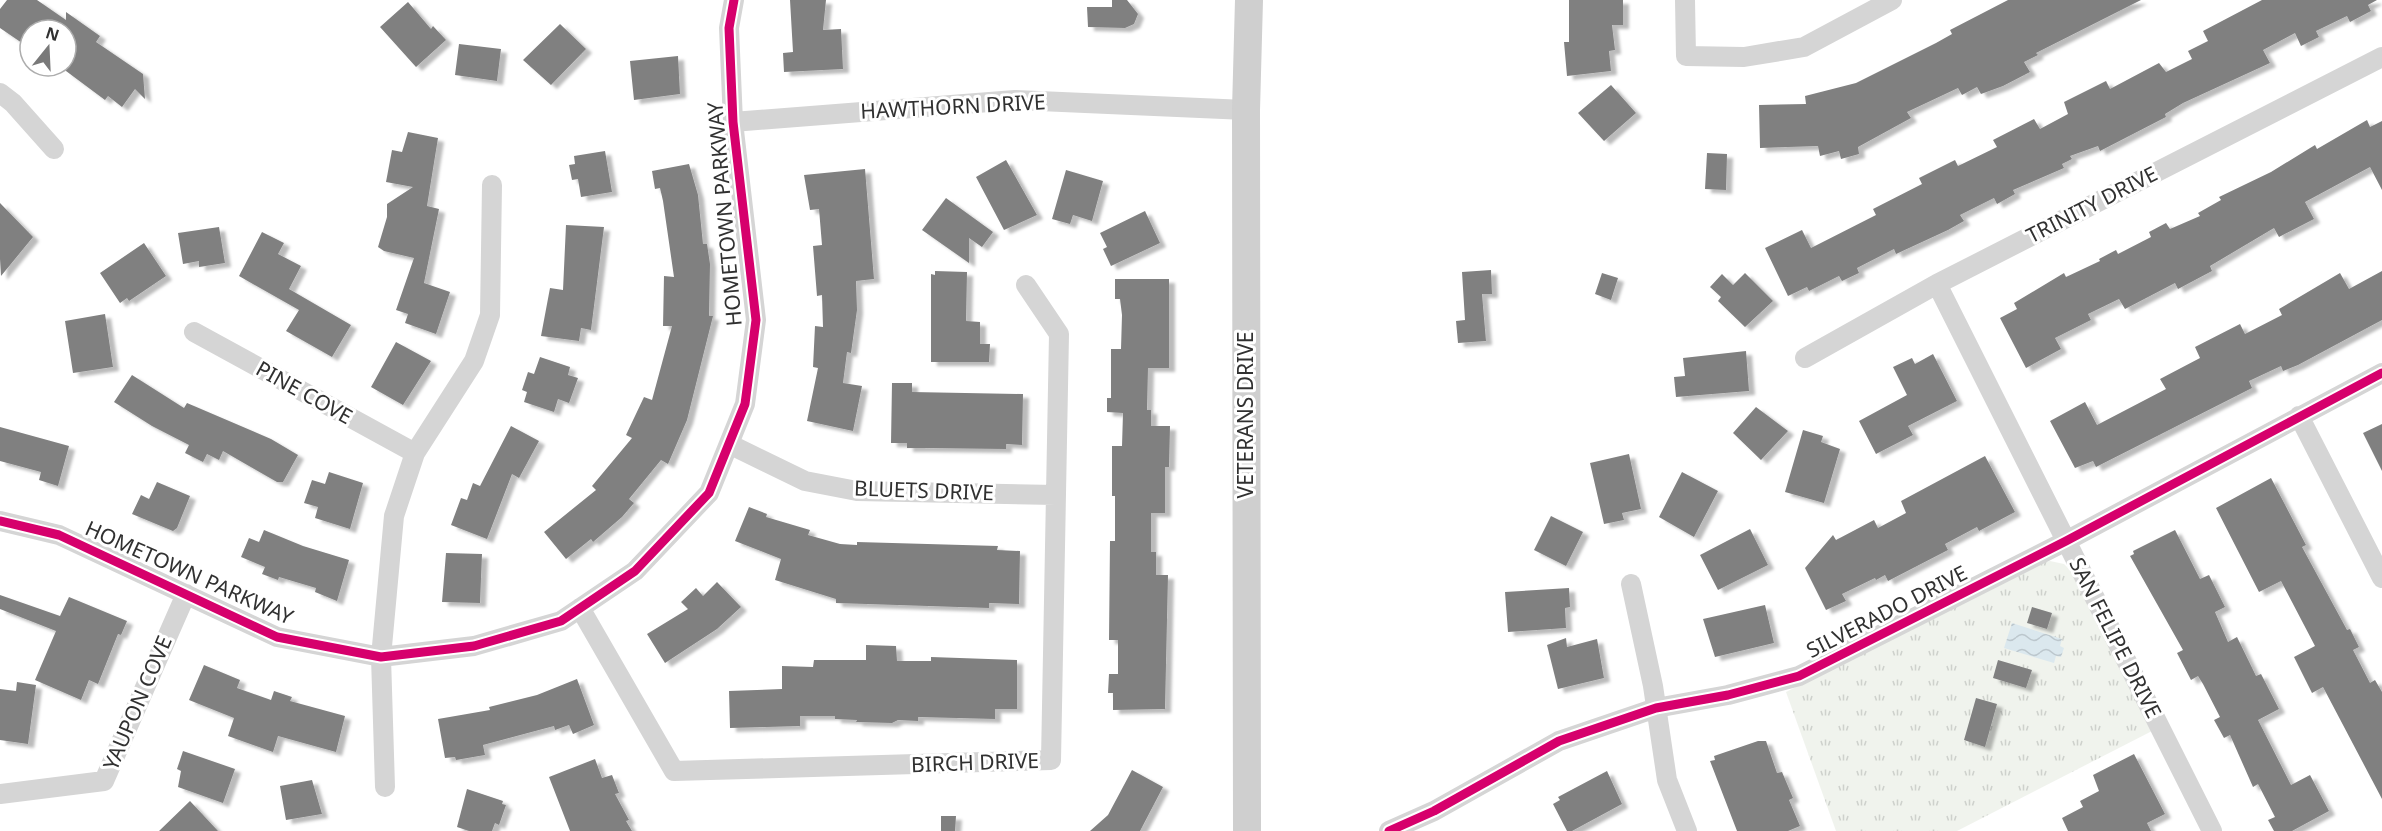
<svg xmlns="http://www.w3.org/2000/svg" width="2382" height="831" viewBox="0 0 2382 831" font-family="'Noto Sans',sans-serif">
<style>
.park{fill:url(#park-tufts)}
.water{fill:url(#water-waves)}
.building{fill:#808080;filter:url(#shadow)}
.lines{fill:none;stroke-linecap:round;stroke-linejoin:round}
.street{stroke:#d5d5d5;stroke-width:20}
.secondary{stroke:#cfcfcf;stroke-width:28}
.cycleway-casing{stroke:#fff;stroke-width:13}
.cycleway{stroke:#d6006c;stroke-width:9}
.labels{text-anchor:middle;stroke-width:6;stroke-linejoin:round;paint-order:stroke}
.street-label{font-size:21px;fill:#313131;stroke:#fff}
</style>
<defs>
<pattern id="park-tufts" width="24" height="20" patternUnits="userSpaceOnUse" patternTransform="scale(1.5)"><rect width="24" height="20" fill="#f0f3ed"/><path d="M3 7l-1-3M5 7V3M7 7l1-3M15 17l-1-3M17 17v-4M19 17l1-3" fill="none" stroke="#ced1cc"/></pattern>
<pattern id="water-waves" width="16" height="10" patternUnits="userSpaceOnUse" patternTransform="scale(1.5)"><rect width="16" height="10" fill="#dbe8ee"/><path d="M0 5q4-4 8 0t8 0" fill="none" stroke="#bcc7cd"/></pattern>
<filter id="shadow"><feDropShadow dx="6" dy="4" stdDeviation="1.5" flood-color="#0004"/></filter>
</defs>
<rect width="100%" height="100%" fill="#fff"/>
<path class="park" d="M2050,561L2064,564L2070,570L2154,730L1957,831H1836L1786,692L2040,563Z"/>
<path class="water" d="M2012,623L2062,639L2060,646L2064,648L2061,657L2056,656L2054,663L2004,648Z"/>
<path class="building" d="M7,0H37L66,20V12L100,36L96,42L143,74L145,99L135,89L122,107L108,96L105,100L66,71V30H30L22,43L0,28V9Z
M790,0H826L823,30L841,29L843,69L784,72L783,53L793,52Z
M1112,0H1127L1138,14L1134,24L1125,28L1088,27L1087,7H1112Z
M1569,0H1623V25H1612L1615,50L1609,51L1611,71L1567,76L1564,42H1569Z
M2008,0H2141L2036,53L2038,55L2024,62L2030,72L2003,86L1981,94L1977,87L1962,95L1958,88L1907,112L1911,118L1858,147L1859,154L1841,159L1839,151L1820,156L1818,146L1760,148L1759,105L1806,104L1805,96L1856,83L1936,43L1952,34L1950,30Z
M2262,0H2377L2368,5L2371,11L2350,22L2347,16L2316,31L2319,37L2301,46L2295,33L2263,50L2270,63L2183,103L2165,114L2166,117L2100,151L2098,146L2070,156L2072,159L2062,164L2064,168L2013,190L2015,194L1997,204L1994,198L1960,215L1964,221L1948,230L1896,254L1894,249L1857,268L1859,273L1842,281L1839,276L1809,291L1807,287L1788,296L1765,248L1802,230L1811,248L1876,215L1873,209L1922,184L1919,178L1955,160L1958,166L1997,147L1993,140L2034,119L2040,129L2068,114L2064,102L2106,81L2110,89L2159,63L2166,72L2192,59L2188,51L2208,41L2203,31Z
M408,2L431,29L433,26L446,40L416,67L380,27Z
M560,24L586,49L551,85L523,60Z
M459,44L501,49L497,81L455,75Z
M678,56L680,94L634,100L630,61Z
M1611,85L1636,113L1604,141L1578,113Z
M2367,120L2370,127L2382,121V190L2370,167L2305,202L2314,219L2279,237L2274,228L2210,266L2212,271L2178,289L2175,283L2125,309L2119,299L2088,314L2091,320L2055,338L2061,349L2026,368L2000,318L2017,309L2014,303L2064,273L2066,277L2100,261L2099,259L2116,250L2118,254L2151,237L2149,232L2166,223L2170,229L2200,216L2198,213L2221,200L2219,197L2271,172L2315,145L2317,149Z
M408,132L438,138L427,206L439,209L424,283L450,292L436,334L405,323L408,314L396,310L414,258L384,251L378,247L387,217V204L413,187L386,182L392,150L402,152Z
M605,151L612,192L581,197L578,179L572,180L569,165L575,164L574,156Z
M1707,153L1727,154L1726,190L1705,189Z
M1006,160L1037,215L1004,230L976,177Z
M689,164L698,195L703,244H707L710,264L709,316H713L687,420L668,464L661,460L629,499L634,503L622,517L593,542L591,539L566,559L544,532L596,490L592,486L632,438L626,435L644,397L652,400L672,326H663L664,276L674,277L663,201L660,188L655,189L652,171Z
M865,169L874,279L856,281L857,310L851,353L847,352L843,383L862,386L853,431L807,421L818,368L813,367L815,326L823,327L822,295L817,296L813,246L822,245L819,209L810,210L804,175Z
M1066,170L1103,181L1092,221L1073,215L1070,224L1052,219Z
M946,198L993,232L982,247L969,238V263L922,230Z
M0,203L33,237L1,276L0,259Z
M1145,211L1160,243L1111,266L1103,249L1107,247L1100,233Z
M566,225L604,227L591,330L581,328L579,341L541,336L550,288L563,290Z
M219,227L225,263L199,267V261L183,264L178,233Z
M262,232L284,243L278,254L301,266L289,289L351,325L332,357L286,331L299,310L239,276Z
M144,243L166,276L129,301L127,298L120,303L100,273Z
M1491,270L1492,294H1482L1486,341L1458,343L1456,321L1465,320L1462,272Z
M935,271L967,272L966,321L980,322V344H990L989,362H931V274L935,275Z
M2382,271V320L2298,365L2283,371L2281,366L2249,381L2252,388L2096,467L2093,461L2075,468L2050,421L2085,402L2097,425L2166,389L2160,379L2200,358L2195,347L2240,324L2245,334L2282,315L2279,309L2340,273L2349,289Z
M1602,273L1618,278L1611,300L1595,294Z
M1745,273L1773,301L1745,327L1718,301L1721,297L1710,287L1722,274L1733,285Z
M1115,279H1169V368H1148L1147,410H1151V426H1170L1169,467H1165V513H1151V552H1156V575H1168L1165,709L1113,710V693H1108L1109,674H1118V640H1109L1110,541H1115V496H1112V446H1122L1123,413L1107,412V398H1111V349H1121L1122,315L1120,299H1115Z
M105,314L113,367L73,373L65,321Z
M396,342L431,361L403,405L371,387Z
M1746,351L1749,391L1676,397L1674,377L1685,376L1683,358Z
M1933,354L1957,401L1908,426L1913,435L1876,454L1859,421L1907,395L1893,367L1912,358L1915,364Z
M540,357L570,367L568,375L578,378L569,403L558,399L554,412L524,402L527,392L522,390L528,372L534,374Z
M132,375L184,408L187,403L271,439L298,455L283,482H277L223,451L219,460L207,454L203,462L185,453L189,445L152,426L114,402Z
M892,383H912V392L1023,394L1022,445L1006,444V449L924,448H907V443H891Z
M1756,407L1788,431L1761,460L1733,433Z
M2382,424V471L2363,433Z
M511,426L539,441L519,478L512,474L487,539L451,525L461,498L467,500L473,483L480,486Z
M0,427L69,446L58,486L39,480L41,472L0,461Z
M1803,430L1823,436L1821,442L1840,449L1824,503L1785,492Z
M1629,454L1641,509L1622,513L1624,520L1604,524L1590,463Z
M1985,456L2015,512L1979,531L1977,527L1945,544L1948,550L1888,581L1885,575L1876,580L1875,578L1842,594L1846,601L1826,610L1805,568L1833,535L1836,540L1874,520L1878,528L1906,513L1901,501Z
M329,472L363,483L350,529L315,518L318,507L304,503L312,480L325,484Z
M1682,472L1718,491L1694,537L1659,517Z
M2271,478L2306,545L2302,547L2347,630L2350,629L2359,647L2353,650L2370,683L2375,680L2382,692V799L2323,687L2312,693L2294,657L2315,646L2281,581L2259,592L2216,508Z
M157,482L190,496L177,528L173,531L132,514L141,495L149,499Z
M749,507L767,514L766,517L810,530L808,535L840,544L857,545V542L998,546L997,550L1020,551L1019,604L989,603V608L836,603V599L775,580L781,559L735,541Z
M1551,516L1583,532L1566,566L1534,550Z
M1750,529L1768,565L1718,590L1700,555Z
M264,530L303,546L349,560L337,601L315,592L316,588L279,577L278,580L262,574L265,567L241,557L249,538L259,542Z
M2175,530L2200,579L2209,575L2225,607L2215,612L2228,642L2237,637L2256,676L2261,674L2279,709L2258,720L2291,785L2310,775L2329,811L2292,831H2274L2268,820L2275,817L2258,784L2253,787L2230,735L2224,738L2214,720L2220,717L2203,684L2198,676L2191,680L2177,653L2183,650L2130,556L2134,554L2133,551Z
M446,553L482,554L480,603L442,602Z
M717,582L741,607L717,629L665,663L647,634L688,609L681,602L696,588L703,596Z
M1569,588L1570,607L1565,608L1566,628L1508,632L1505,592Z
M0,595L60,616L69,597L127,621L121,635L118,634L98,684L89,680L81,700L35,680L56,631L0,609Z
M1765,605L1774,643L1715,657L1703,619Z
M2032,607L2052,613L2047,629L2027,623Z
M1566,638L1567,647L1597,639L1604,678L1558,689L1547,645Z
M866,645L896,646L897,661H931V657L1017,660V709H995V719L918,717V721L898,720L892,723L856,722L857,720L835,719V716H800V726L730,728L729,691L782,689V666L813,667L814,660H866Z
M1998,660L2032,670L2026,688L1993,678Z
M204,665L240,680L237,688L271,700L274,691L292,697L290,701L345,716L336,752L278,736L273,752L228,736L234,718L189,700Z
M577,679L594,725L573,734L569,725L555,730L554,726L483,745L485,755L456,760L455,757L445,758L438,719L490,710L489,707L537,695Z
M17,682L36,685L28,744L0,740V689L16,691Z
M1976,698L1997,704L1985,747L1964,740Z
M1758,741H1766L1777,773L1782,772L1793,798L1789,800L1800,826L1788,831H1737L1710,761L1715,760L1714,756Z
M183,751L235,769L223,803L178,787L181,771L177,769Z
M2134,754L2165,814L2147,823L2151,831H2068L2062,818L2083,807L2080,801L2099,791L2093,775Z
M595,759L602,778L612,775L619,793L615,794L629,820L626,821L632,831H570L549,777Z
M1132,770L1163,787L1140,831H1090L1108,815Z
M1607,771L1622,804L1572,831H1567L1553,804L1560,800L1558,797Z
M312,780L322,814L286,820L280,786Z
M467,789L503,801L502,804L506,805L499,825L495,823L492,831H469L457,827Z
M190,801L218,831H159Z
M941,816H956L955,831H941Z"/>
<g class="lines">
<path class="street" d="M1685,0L1686,56L1744,57L1804,47L1892,0
M0,93L13,103L54,149
M733,122L1015,100L1246,110
M1937,284L2212,831
M194,332L415,453
M1805,358L1937,284L2382,57
M2299,416L2382,578
M729,444L805,481L857,491L1056,495
M0,521L59,535L277,637L381,657L474,646L561,621L635,571L709,493L745,404L756,320L733,122L729,28L734,0
M1631,584L1653,686L1667,780L1687,831
M580,608L674,771L1051,760L1059,334L1026,285
M385,787L381,657L394,516L415,453L474,361L490,315L492,185
M0,794L104,781L186,594
M1389,831L1434,811L1559,741L1656,708L1728,695L1799,676L2066,541L2382,373"/>
<path class="secondary" d="M1247,831L1246,110L1249,0"/>
<defs>
<path id="cycleway" d="M0,521L59,535L277,637L381,657L474,646L561,621L635,571L709,493L745,404L756,320L733,122L729,28L734,0
M1389,831L1434,811L1559,741L1656,708L1728,695L1799,676L2066,541L2382,373"/>
</defs>
<use href="#cycleway" class="cycleway-casing"/>
<use href="#cycleway" class="cycleway"/>
</g>
<g class="labels">
<g class="street-label">
<text transform="translate(953 107) rotate(-3)" y="7">HAWTHORN DRIVE</text>
<text transform="translate(2092 205) rotate(-27)" y="7">TRINITY DRIVE</text>
<text transform="translate(725 214) rotate(-95)" y="7">HOMETOWN PARKWAY</text>
<text transform="translate(304 393) rotate(29)" y="7">PINE COVE</text>
<text transform="translate(1246 415) rotate(-90)" y="7">VETERANS DRIVE</text>
<text transform="translate(924 491) rotate(2)" y="7">BLUETS DRIVE</text>
<text transform="translate(189 573) rotate(24)" y="7">HOMETOWN PARKWAY</text>
<text transform="translate(1887 612) rotate(-27)" y="7">SILVERADO DRIVE</text>
<text transform="translate(2115 638) rotate(63)" y="7">SAN FELIPE DRIVE</text>
<text transform="translate(138 703) rotate(-67)" y="7">YAUPON COVE</text>
<text transform="translate(975 763) rotate(-2)" y="7">BIRCH DRIVE</text>
</g>
</g>
<g transform="translate(48 48) rotate(18)"><circle r="28" fill="#ffffff" stroke="#adadad" stroke-width="1.5"/>
<path d="M0-4.5L10 22L0 15L-10 22Z" fill="#797979"/>
<text y="-9" font-size="16" font-weight="bold" text-anchor="middle" fill="#313131">N</text>
</g>
</svg>
